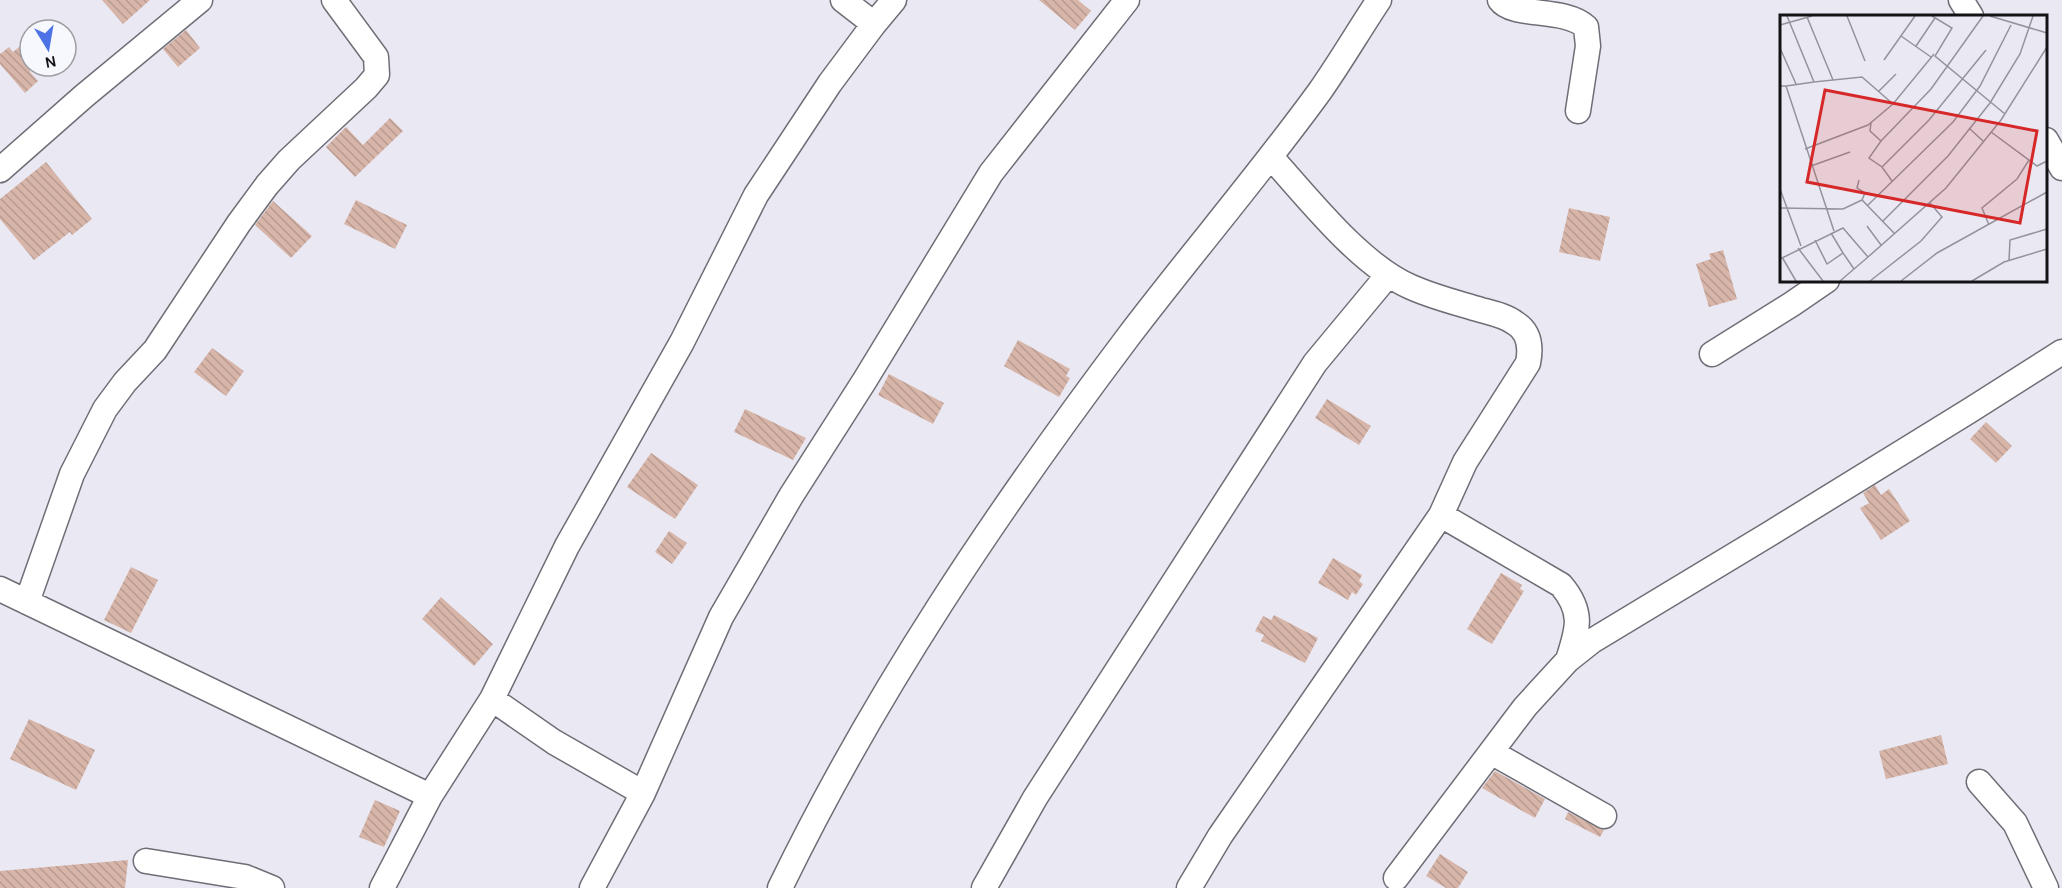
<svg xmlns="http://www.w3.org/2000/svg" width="2062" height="888" viewBox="0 0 2062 888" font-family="Karla,sans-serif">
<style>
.building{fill:url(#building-back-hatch)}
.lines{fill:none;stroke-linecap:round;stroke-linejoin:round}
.minor-casing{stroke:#6e6e76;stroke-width:27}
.minor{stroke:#fff;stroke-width:24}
.inset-road{fill:none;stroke:#94939b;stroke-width:1.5}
.view{fill:#d62828;fill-opacity:0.15;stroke:#d62828;stroke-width:3}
.inset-edge{fill:none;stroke:#131316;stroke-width:3}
</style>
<defs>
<pattern id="building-back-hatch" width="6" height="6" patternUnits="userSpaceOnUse" patternTransform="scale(1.5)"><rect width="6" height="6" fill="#d8b5a9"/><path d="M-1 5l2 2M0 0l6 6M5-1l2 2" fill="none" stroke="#b89b91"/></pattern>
</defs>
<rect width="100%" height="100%" fill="#eae9f3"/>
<path class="building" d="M102,0H150L123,24Z
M1039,0H1078L1091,11L1075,30Z
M186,30L200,48L178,67L163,49Z
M24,43L30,50V72L38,81L25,93L0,64V54L9,47L13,52Z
M390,118L403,131L355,177L326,147L346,127L363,145Z
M46,162L92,219L72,235L70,232L34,260L0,219V199Z
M356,200L407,225L395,249L344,224Z
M273,201L312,236L291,258L255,225Z
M1569,208L1610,217L1600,261L1559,252Z
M1723,250L1737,299L1709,307L1696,264L1711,259L1709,254Z
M1018,340L1070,369L1066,376L1070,378L1059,397L1004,366Z
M212,348L244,371L226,396L194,372Z
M889,374L944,403L933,424L878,395Z
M1327,399L1371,426L1359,445L1315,418Z
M745,409L806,438L793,460L734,432Z
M1986,422L2012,446L1996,463L1970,439Z
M651,453L698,485L675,519L627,487Z
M1875,485L1881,495L1889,489L1910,521L1881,540L1860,508L1869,503L1863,493Z
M669,531L687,543L672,564L655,552Z
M1333,558L1362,575L1359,581L1363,584L1356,595L1352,592L1348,600L1318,583Z
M131,567L158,580L131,633L104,620Z
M1501,573L1522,585L1520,589L1524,591L1492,644L1467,629Z
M441,597L493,644L474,666L422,619Z
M1274,615L1318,638L1305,663L1261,641L1264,635L1255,631L1263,616L1271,620Z
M29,719L95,750L76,790L10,759Z
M1941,735L1948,764L1886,779L1879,751Z
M1495,771L1545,799L1535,818L1482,788Z
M375,800L400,811L384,847L359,837Z
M1568,812L1604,830L1600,837L1565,819Z
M1440,854L1468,872L1458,888H1446L1426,876Z
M128,860L125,888H0V871Z"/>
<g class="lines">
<defs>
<path id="minor" d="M843,0L874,24
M1500,0C1513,18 1565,7 1586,27L1588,46L1578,111
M1961,0L1971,16
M2046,140L2062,168
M1271,157C1308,198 1360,265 1411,287C1433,297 1458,303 1481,310C1492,313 1506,316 1515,323C1530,332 1531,348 1528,363L1465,462L1441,515
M0,170L84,96L200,0
M1712,354L1792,304L1827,280
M0,589L430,796
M27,602L72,474L105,409L125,382L155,350L239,223L267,185L289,160L366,88L377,75L376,57L334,0
M492,699L554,742L643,793
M1491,752L1604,816
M1979,782L2015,823L2046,888
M146,861L245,877L272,888
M1396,878L1525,707L1568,660L1592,641L1771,533L1969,411L2062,352
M382,888L430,796L492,699L567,546L682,342L756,195L830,83L874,24L894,0
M592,888L643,793L721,617L791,496L865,380L991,173L1127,0
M780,888C875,692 997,511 1128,337C1191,254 1259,175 1320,91C1341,61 1359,30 1379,0
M984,888L1035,798L1315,363L1388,275
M1189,888L1220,836L1441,515L1561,585C1584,612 1578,629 1568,660"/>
</defs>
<use href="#minor" class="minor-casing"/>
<use href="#minor" class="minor"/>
</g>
<g transform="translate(1780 15)">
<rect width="267" height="267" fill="#eae9f3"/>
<path class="inset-road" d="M7,1L34,67L82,62L113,89L154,39M67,1L85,46M152,1L172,13L155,41L225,99M210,1L267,18M27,2L53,65M0,10L32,1M121,21L151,42M136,31L155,3M0,33L16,69M104,45L135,1M0,71H6L54,216M6,71L34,67M99,76L116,59M91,108L90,116L101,126L151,74L203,1M189,113L203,126M211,117L257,151L267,146M101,126L89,143L102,152L112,166M25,134L88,110L113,89M31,151L70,137M102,152L149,105L206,35M79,165L77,173L85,178L82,185M0,174L21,231M88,190L173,107L200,71L231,10M0,193L63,194L82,185L114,218M103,206L168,141L210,88L240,39L253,1M209,210L202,193L237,164L249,145M87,211L101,230M51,218L63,238M35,225L47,249L63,238L74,254M18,233L43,266M2,242L16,266M0,244L63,213L88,242L166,173L221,105L267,32M229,245L230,225L267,214M60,266L88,242M90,266L141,226L162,202L150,188M121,266L157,238L267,177M192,266L224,247L267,234"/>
<path class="view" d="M45,75L257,116L240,208L27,167Z"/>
<rect width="267" height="267" class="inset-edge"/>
</g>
<g transform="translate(48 48) rotate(169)"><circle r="28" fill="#f7f7fe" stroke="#9c9ca1" stroke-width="1.5"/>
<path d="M0-4.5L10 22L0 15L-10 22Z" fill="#4d72e6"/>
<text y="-9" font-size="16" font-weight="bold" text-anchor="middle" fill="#131316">N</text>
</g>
</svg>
